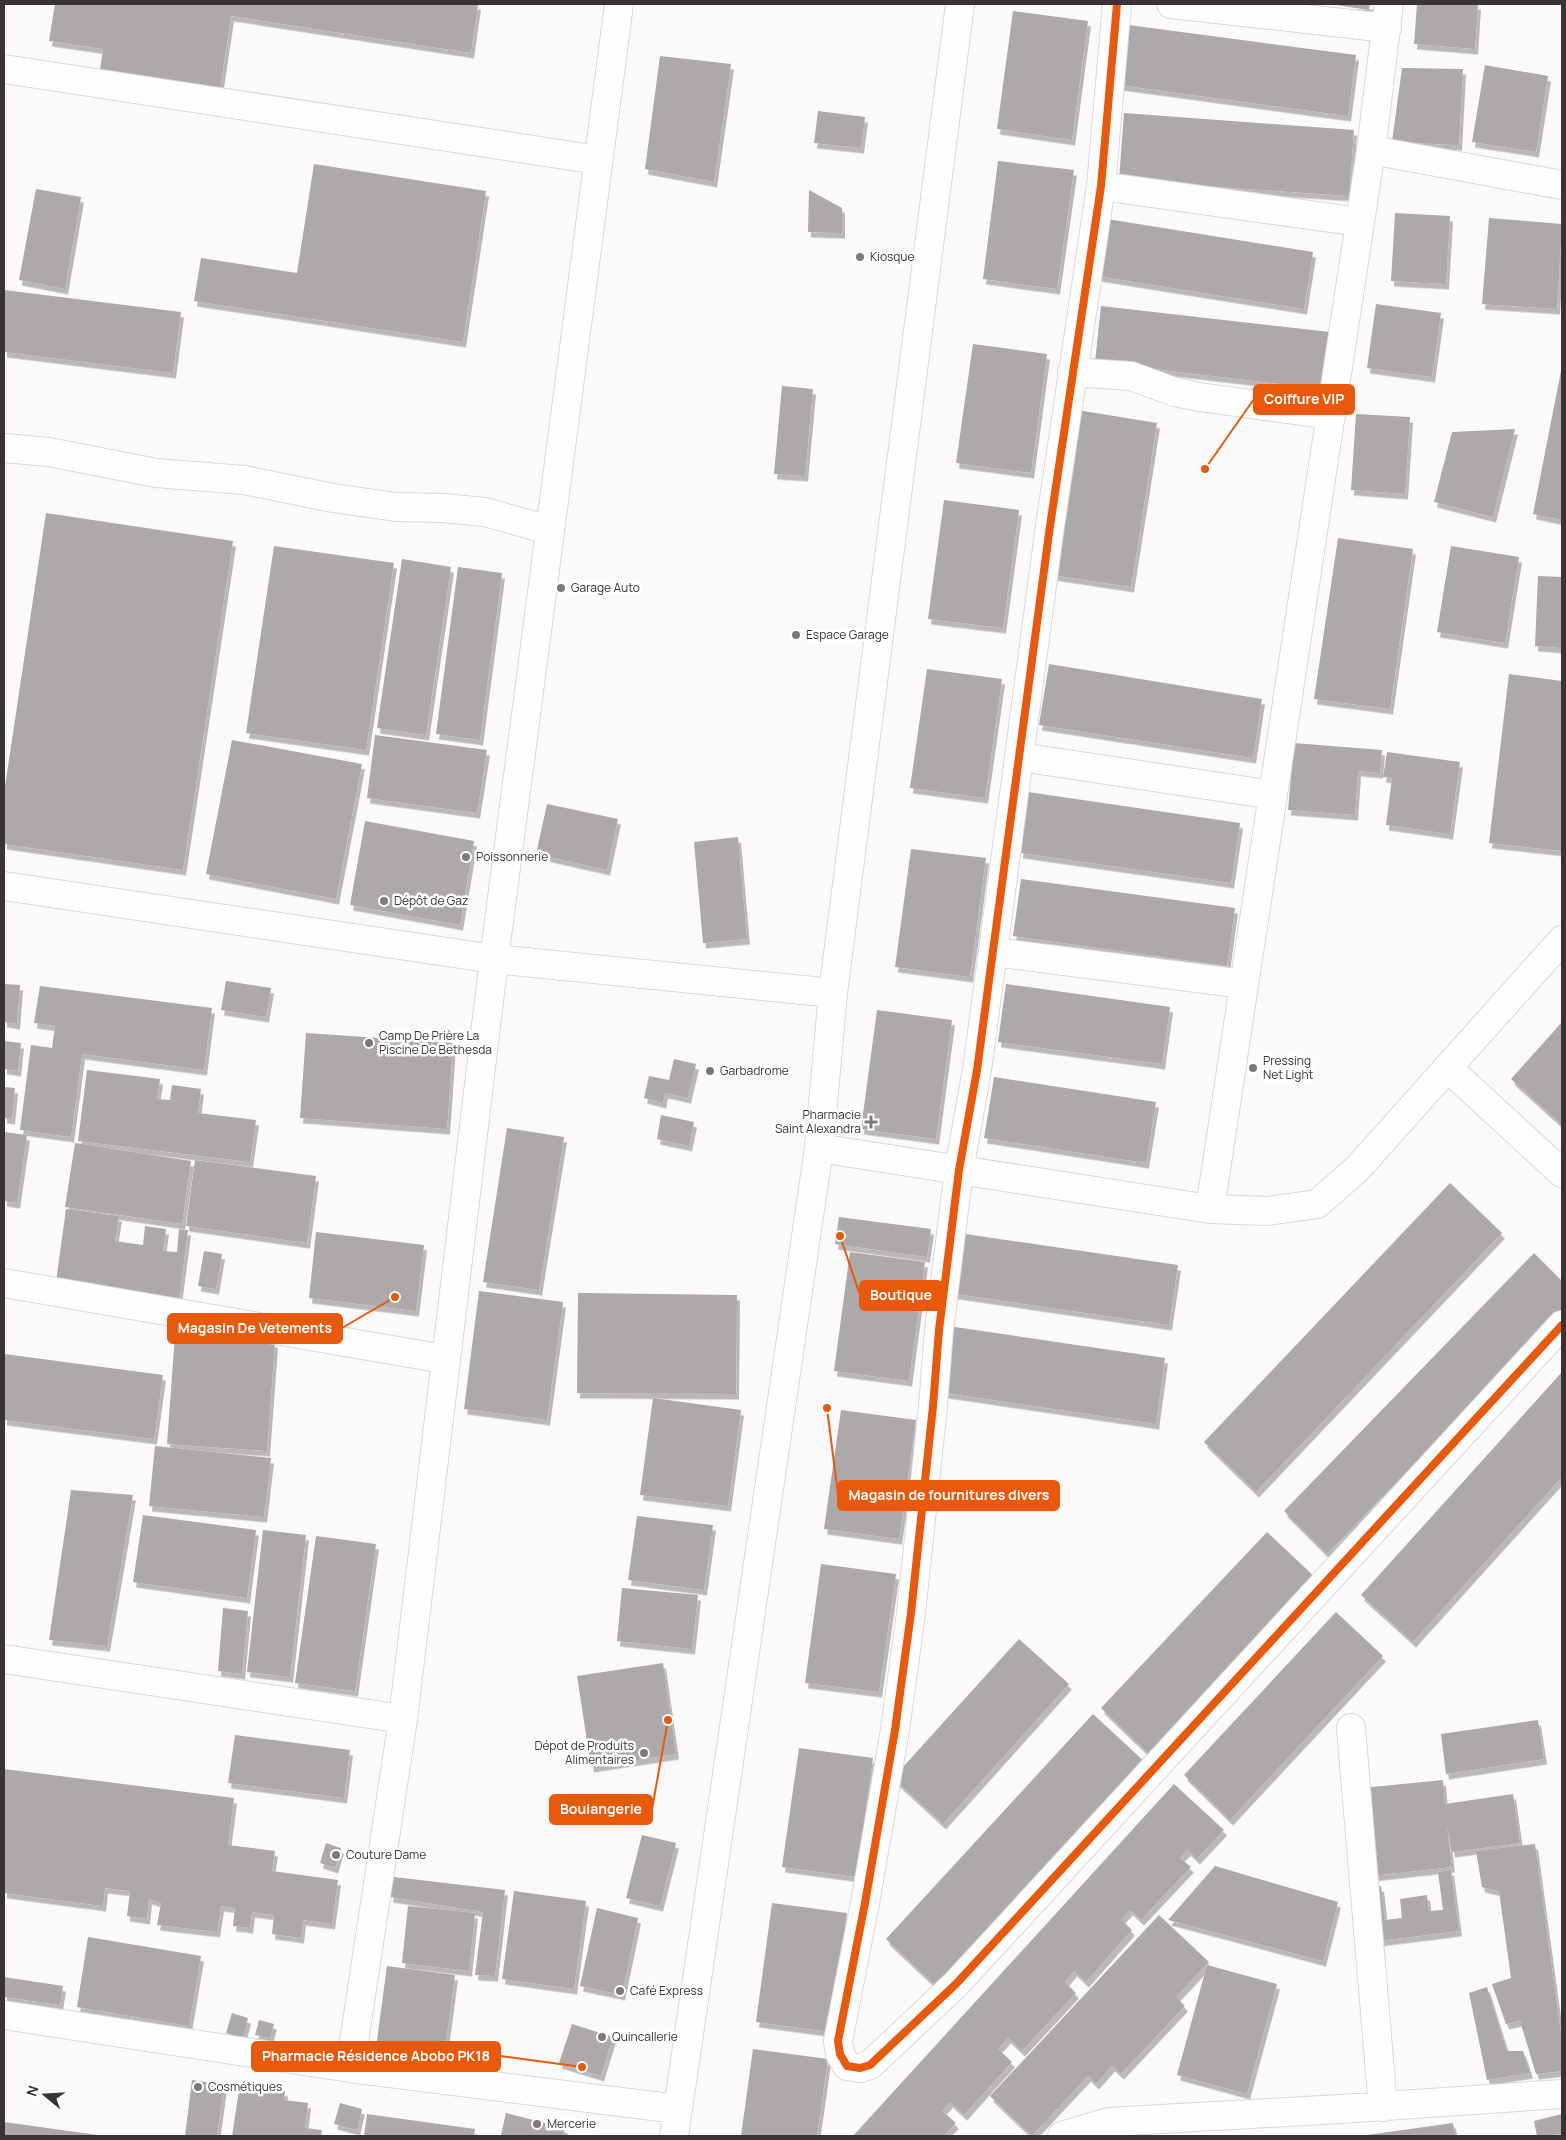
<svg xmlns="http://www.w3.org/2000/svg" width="1566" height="2140" viewBox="0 0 1566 2140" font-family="Manrope,sans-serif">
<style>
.building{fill:#ada8a9;filter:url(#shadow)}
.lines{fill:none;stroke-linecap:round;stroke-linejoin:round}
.minor-casing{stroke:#dbd6d8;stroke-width:30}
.minor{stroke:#fffefe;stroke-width:28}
.cycleway-casing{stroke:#fff;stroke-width:11}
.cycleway{stroke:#e8590c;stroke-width:8}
.poi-dot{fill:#7f787a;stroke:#fff;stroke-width:2}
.labels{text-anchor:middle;stroke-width:5;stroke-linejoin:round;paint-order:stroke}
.poi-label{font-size:12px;fill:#3b3235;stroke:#fff;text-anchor:start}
.leader{fill:none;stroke:#e8590c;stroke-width:2}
.callout-dot{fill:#e8590c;stroke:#fff;stroke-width:2}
.callout{fill:#e8590c;stroke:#e8590c;stroke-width:2}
.callout-label{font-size:14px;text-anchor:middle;font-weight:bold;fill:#fff}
</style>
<defs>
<filter id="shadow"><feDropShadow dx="3" dy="5.5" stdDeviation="0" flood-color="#0004"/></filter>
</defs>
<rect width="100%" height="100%" fill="#fcf9fa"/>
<path class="building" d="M55,4H478L471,53L231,16L220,89L100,70L103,49L49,41Z
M1329,4H1370L1369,10Z
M1417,4H1478L1475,49L1414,44Z
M1013,11L1088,21L1072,140L997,129Z
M1121,24L1356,55L1348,116L1112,84Z
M660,56L731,64L714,182L645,169Z
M1485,65L1548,76L1536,152L1472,142Z
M1402,68L1463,69L1459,145L1392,142Z
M818,111L865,117L861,148L814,143Z
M1124,113L1354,130L1349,196L1119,180Z
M998,161L1074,170L1057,289L983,279Z
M314,164L486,191L463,342L194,301L201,258L297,273Z
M36,189L81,197L65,289L19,280Z
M809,190L842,208V233L808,232Z
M1395,213L1450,216L1446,284L1391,281Z
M1101,218L1313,252L1304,309L1091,275Z
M1489,218L1562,224L1557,309L1482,304Z
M4,290L181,312L173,373L4,352Z
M1376,304L1441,313L1432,377L1367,368Z
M1101,306L1330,332L1322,389L1095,362Z
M973,344L1047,354L1031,473L956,463Z
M1561,371H1562V520L1533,514Z
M782,386L813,389L805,476L774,474Z
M1077,410L1157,423L1131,587L1052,575Z
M1356,414L1410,417L1405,494L1351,490Z
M1515,429L1493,517L1434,502L1452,432Z
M944,500L1019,510L1003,628L928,619Z
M46,513L233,541L183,870L4,844V793Z
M1338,538L1413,549L1390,709L1314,699Z
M274,546L394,563L366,750L246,733Z
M1451,546L1519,557L1505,643L1437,632Z
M402,559L451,567L426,735L377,728Z
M458,567L502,573L480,740L436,734Z
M1538,576L1562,577V648L1535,646Z
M1049,664L1262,699L1253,758L1039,725Z
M927,669L1002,679L985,798L910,788Z
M1509,674L1562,681V851L1489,843Z
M375,735L487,750L477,813L367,798Z
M232,740L362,764L336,899L206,874Z
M1294,743L1382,750L1380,773L1358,771L1355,815L1288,810Z
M1387,752L1460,762L1450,834L1386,825L1392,778L1383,777Z
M1028,792L1240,823L1231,883L1020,853Z
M547,804L618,819L607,870L536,854Z
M365,821L474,841L460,925L350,905Z
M738,837L747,939L703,943L694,842Z
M911,849L986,858L970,977L895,967Z
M1021,879L1235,908L1227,966L1013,936Z
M226,981L271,988L266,1017L221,1010Z
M4,984L20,985L17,1024L4,1022Z
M1006,984L1170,1007L1162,1064L998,1042Z
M40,986L212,1008L204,1070L82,1054L71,1137L20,1130L31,1045L52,1048L55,1026L34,1023Z
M877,1010L952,1020L936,1139L861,1129Z
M1562,1022V1125L1511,1079Z
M306,1033L453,1043L447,1129L300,1118Z
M4,1041L21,1043L18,1071L4,1069Z
M674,1059L696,1064L688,1098L665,1093L663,1103L644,1098L649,1076L669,1080Z
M87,1070L160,1079L157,1099L170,1100L172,1085L201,1089L198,1113L256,1120L250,1162L78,1141Z
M994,1077L1156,1102L1146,1163L984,1138Z
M4,1087L15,1088L12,1119L4,1118Z
M661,1115L694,1122L689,1146L657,1139Z
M507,1128L564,1137L539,1290L483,1282Z
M4,1132L27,1135L17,1203L4,1201Z
M75,1143L191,1161L182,1224L65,1207Z
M195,1160L316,1176L307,1243L186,1226Z
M1450,1183L1502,1233L1256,1492L1204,1442Z
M66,1209L119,1216L115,1241L143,1245L145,1226L166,1229L163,1251L177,1252L179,1229L188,1230L179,1299L56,1282Z
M839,1217L931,1229L927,1257L835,1244Z
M316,1232L424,1245L416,1311L309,1298Z
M958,1233L1178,1265L1169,1325L949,1293Z
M204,1251L222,1254L216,1289L198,1286Z
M850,1252L925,1262L909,1381L834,1371Z
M1534,1253L1562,1281V1311L1327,1554L1284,1511Z
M479,1291L563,1302L547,1420L464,1409Z
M578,1293L737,1295L736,1394L577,1393Z
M948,1326L1165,1358L1156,1424L939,1392Z
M175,1335L275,1342L267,1451L167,1444Z
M4,1354L163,1375L154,1439L4,1420Z
M1562,1372V1477L1413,1642L1361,1595Z
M653,1398L741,1410L728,1506L640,1495Z
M841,1410L916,1420L899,1539L824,1529Z
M155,1446L271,1458L264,1517L149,1506Z
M71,1490L133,1495L107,1646L49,1640Z
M143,1515L256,1530L247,1598L133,1582Z
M637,1516L713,1525L704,1590L628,1580Z
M263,1530L306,1535L290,1677L247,1672Z
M1267,1532L1318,1580L1152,1757L1101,1708Z
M316,1536L376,1544L355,1691L295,1683Z
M821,1564L896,1574L879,1692L805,1683Z
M622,1588L698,1595L692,1649L617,1641Z
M223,1608L248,1611L242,1674L218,1671Z
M1336,1612L1383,1656L1230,1820L1184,1775Z
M1019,1639L1069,1684L943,1824L893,1778Z
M663,1663L676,1754L591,1767L577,1676Z
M1093,1714L1146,1763L938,1988L886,1939Z
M1538,1720L1544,1759L1446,1774L1441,1734Z
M235,1735L350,1750L344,1798L228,1783Z
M799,1748L873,1758L857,1877L782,1867Z
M4,1769L234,1798L228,1845L275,1851L272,1871L338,1880L332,1924L303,1920L301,1938L272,1934L274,1915L252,1912L250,1928L233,1926L235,1908L221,1906L217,1932L157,1925L161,1903L149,1899L147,1919L127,1916L130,1891L105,1888L103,1906L4,1893Z
M1443,1780L1445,1804L1513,1794L1520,1843L1452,1852L1447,1826L1452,1867L1371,1876L1362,1788Z
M1174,1784L1224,1830L1197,1859L1188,1850L1180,1858L1191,1867L1141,1920L1130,1910L1121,1919L1132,1930L1086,1982L1074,1971L1065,1982L1076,1993L1022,2051L1008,2038L998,2049L1012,2062L964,2115L950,2102L942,2111L956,2123L944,2136H853Z
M642,1835L676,1843L660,1906L626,1898Z
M326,1843L341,1848L335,1868L320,1863Z
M1535,1844L1562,2041V2071L1536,2074L1520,2021L1506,2024L1492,1984L1511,1978L1499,1891L1482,1887L1476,1851Z
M1215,1866L1338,1902L1323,1961L1168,1920Z
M1451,1870L1459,1931L1378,1941L1371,1888L1381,1886L1385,1920L1402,1918L1400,1899L1427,1895L1429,1911L1443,1910L1438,1872Z
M394,1877L505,1890L495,1976L475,1975L483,1912L390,1897Z
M514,1891L586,1901L574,1989L502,1979Z
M772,1903L847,1913L831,2032L756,2022Z
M408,1906L475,1913L469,1971L402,1963Z
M597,1908L638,1918L622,1995L580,1986Z
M1159,1915L1209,1962L1176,1997L1185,2006L1121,2074L1112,2066L1096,2084L1088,2076L1032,2136L990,2096Z
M88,1937L201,1956L189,2026L77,2007Z
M1207,1965L1277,1984L1247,2094L1177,2075Z
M387,1966L455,1975L443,2064L375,2055Z
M4,1977L63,1986L60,2005L4,1997Z
M1487,1987L1507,2051H1523L1530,2073L1487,2080L1469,1993Z
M232,2013L248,2018L243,2038L226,2033Z
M259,2020L274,2024L270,2038L255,2035Z
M572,2024L613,2037L601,2076L559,2063Z
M753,2049L828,2059L817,2136H741Z
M192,2080L224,2085L217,2136H185Z
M240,2084L285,2091L284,2100L308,2103L305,2128L322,2130L321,2136H232Z
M340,2103L362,2109L357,2130L334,2124Z
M506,2113L565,2128L563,2136L501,2135Z
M367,2114L475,2129L474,2136H364Z
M1562,2114V2134L1537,2136L1534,2121Z
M4,2122L98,2135V2136H4Z
M1453,2123L1455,2136H1367V2135Z"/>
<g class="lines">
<defs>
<path id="minor" d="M1117,4L1101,186L1050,526L977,1070L959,1170L939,1330L933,1406L911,1613L895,1730L865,1903L838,2041L840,2054L847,2066L860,2068L870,2065L956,1984L1562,1325
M1171,4L1387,28
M4,69L598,160
M1371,150L1562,185
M1101,186L1360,222
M1072,372L1131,376L1175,392L1199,397L1331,415
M4,448L49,452L156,473L244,480L333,498L396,507L443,508L485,512L549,530
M1020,757L1273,795
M4,886L494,959L833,993
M993,952L1244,984
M1448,1068L1562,1173
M819,1148L1210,1209L1268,1211L1317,1204L1357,1169L1562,940
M1210,1209L1371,150L1389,4
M4,1283L444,1359
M4,1659L403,1719
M1351,1728L1383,2107
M4,2015L350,2068L677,2109
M350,2068L403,1719L494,959L619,4
M674,2136L819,1148L833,993L960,4
M1062,2136L1109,2122L1126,2121L1340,2109L1562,2094"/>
</defs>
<use href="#minor" class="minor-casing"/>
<use href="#minor" class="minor"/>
<defs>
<path id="cycleway" d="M1117,4L1101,186L1050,526L977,1070L959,1170L939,1330L933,1406L911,1613L895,1730L865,1903L838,2041L840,2054L847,2066L860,2068L870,2065L956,1984L1562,1325"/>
</defs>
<use href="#cycleway" class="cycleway-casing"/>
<use href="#cycleway" class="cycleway"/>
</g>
<g class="poi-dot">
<circle cx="860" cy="257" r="5"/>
<circle cx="561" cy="588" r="5"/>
<circle cx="796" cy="635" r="5"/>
<circle cx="466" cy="857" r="5"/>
<circle cx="384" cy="901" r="5"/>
<circle cx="369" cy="1043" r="5"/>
<circle cx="1253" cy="1068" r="5"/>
<circle cx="710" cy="1071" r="5"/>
<path d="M868.5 1114.5h5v5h5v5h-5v5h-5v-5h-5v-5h5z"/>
<circle cx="644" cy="1753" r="5"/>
<circle cx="336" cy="1855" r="5"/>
<circle cx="620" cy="1991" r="5"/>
<circle cx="602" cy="2037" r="5"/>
<circle cx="198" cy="2087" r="5"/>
<circle cx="537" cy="2124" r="5"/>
</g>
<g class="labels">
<g class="poi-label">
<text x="870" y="261">Kiosque</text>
<text x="571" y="592">Garage Auto</text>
<text x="806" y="639">Espace Garage</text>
<text x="476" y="861">Poissonnerie</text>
<text x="394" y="905">Dépôt de Gaz</text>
<text x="379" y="1040">Camp De Prière La<tspan x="379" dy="14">Piscine De Bethesda</tspan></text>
<text x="1263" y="1065">Pressing<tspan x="1263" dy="14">Net Light</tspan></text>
<text x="720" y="1075">Garbadrome</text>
<text x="861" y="1119" text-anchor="end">Pharmacie<tspan x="861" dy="14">Saint Alexandra</tspan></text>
<text x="634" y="1750" text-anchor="end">Dépot de Produits<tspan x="634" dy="14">Alimentaires</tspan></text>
<text x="346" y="1859">Couture Dame</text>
<text x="630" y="1995">Café Express</text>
<text x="612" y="2041">Quincallerie</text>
<text x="208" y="2091">Cosmétiques</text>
<text x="547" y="2128">Mercerie</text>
</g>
</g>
<path class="leader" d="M1205 469L1254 399M840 1236L860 1295M395 1297L342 1328M827 1408L838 1495M668 1720L652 1809M582 2067L500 2056"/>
<g class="callout-dot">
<circle cx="1205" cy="469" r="5"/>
<circle cx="840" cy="1236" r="5"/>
<circle cx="395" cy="1297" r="5"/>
<circle cx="827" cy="1408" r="5"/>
<circle cx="668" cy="1720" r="5"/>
<circle cx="582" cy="2067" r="5"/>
</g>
<g class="callout">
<rect x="1254" y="385" width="100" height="29" rx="5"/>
<rect x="860" y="1281" width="82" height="29" rx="5"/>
<rect x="168" y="1314" width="174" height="29" rx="5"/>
<rect x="838" y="1481" width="221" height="29" rx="5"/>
<rect x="550" y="1795" width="102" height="29" rx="5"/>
<rect x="252" y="2042" width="248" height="29" rx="5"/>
</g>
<g class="callout-label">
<text x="1304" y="404">Coiffure VIP</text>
<text x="901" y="1300">Boutique</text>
<text x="255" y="1333">Magasin De Vetements</text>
<text x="949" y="1500">Magasin de fournitures divers</text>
<text x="601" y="1814">Boulangerie</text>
<text x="376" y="2061">Pharmacie Résidence Abobo PK18</text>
</g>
<rect width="1566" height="2140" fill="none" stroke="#3b3235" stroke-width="10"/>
<g transform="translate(45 2095) rotate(288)" stroke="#ffffff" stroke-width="4" paint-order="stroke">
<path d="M0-4L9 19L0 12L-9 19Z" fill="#3b3235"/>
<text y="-8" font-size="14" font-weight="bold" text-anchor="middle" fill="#3b3235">N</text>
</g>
</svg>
